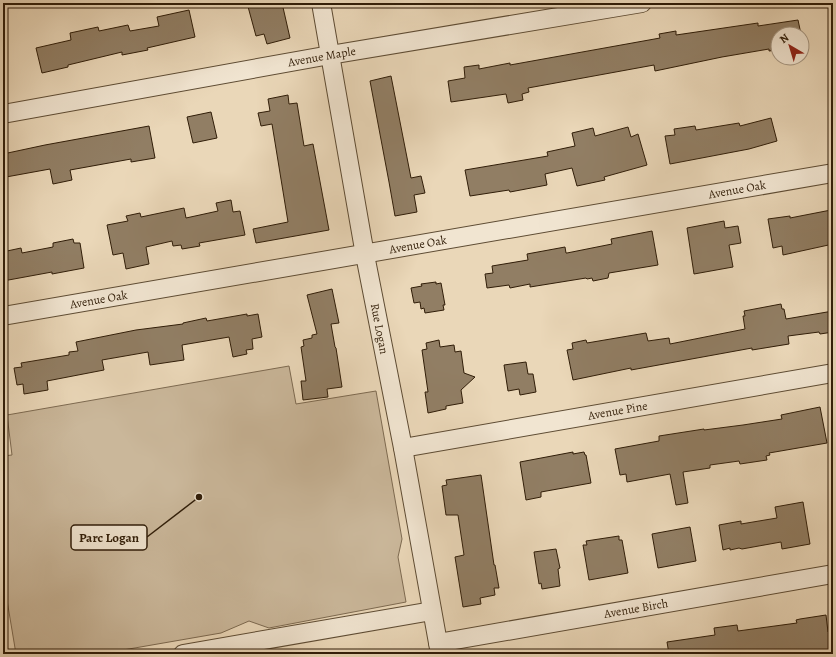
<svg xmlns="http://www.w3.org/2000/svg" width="836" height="657" viewBox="0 0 836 657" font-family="Alegreya,serif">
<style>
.green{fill:#cab79a;stroke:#7d6a51}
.building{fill:#917e64;stroke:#301d08}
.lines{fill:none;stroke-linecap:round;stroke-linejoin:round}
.street-casing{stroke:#5e4c34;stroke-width:20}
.street{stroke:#f1e5d1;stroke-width:18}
.labels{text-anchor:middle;stroke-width:3.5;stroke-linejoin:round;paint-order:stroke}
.street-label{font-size:12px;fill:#301d08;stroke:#f1e5d1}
.leader{fill:none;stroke:#301d08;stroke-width:1.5}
.callout-dot{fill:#301d08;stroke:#f1e5d1;stroke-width:1.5}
.callout{fill:#f1e5d1;stroke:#301d08;stroke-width:1.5}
.callout-label{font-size:13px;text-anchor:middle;font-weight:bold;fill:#301d08}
</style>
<rect width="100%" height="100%" fill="#ead7b8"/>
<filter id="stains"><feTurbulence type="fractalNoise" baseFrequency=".005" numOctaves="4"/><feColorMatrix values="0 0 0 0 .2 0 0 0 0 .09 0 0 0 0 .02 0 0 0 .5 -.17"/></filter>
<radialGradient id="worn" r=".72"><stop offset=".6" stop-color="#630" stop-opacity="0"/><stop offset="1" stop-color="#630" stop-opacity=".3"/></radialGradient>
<path class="green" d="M289,366L296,404L376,391L402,539L398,557L406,602L269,628L249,621L221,633L100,654H16L3,576V456L12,455L7,415Z"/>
<path class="building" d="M247,3H282L290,38L267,44L264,34L256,36Z
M189,10L195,37L147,48L148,50L122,55V52L68,65V67L42,73L36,48L71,40L70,33L98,27L99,31L128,25L130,31L159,26L157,17Z
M798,20L801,34H778V50L769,51V49L722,57L655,71L654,65L528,88L529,92L522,94L523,100L508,103L506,94L451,102L448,81L465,78L464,67L479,65V69L510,63V65L649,40L660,38L659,34L676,31V35L758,23V26Z
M391,76L411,178L421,176L425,193L414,195L417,212L395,216L389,182L370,81Z
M288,95L289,104L297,103L304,146L313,144L329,230L256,243L253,229L288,222L272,124L261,126L258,113L270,111L268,99Z
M211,112L217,138L193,143L187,117Z
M771,118L777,141L749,149L670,164L665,136L675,135L674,129L695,126L696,130L739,123L740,126Z
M149,126L155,158L131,162V159L70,170L72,180L53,184L50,169L6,177L3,154L45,145Z
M628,127L631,137L638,134L647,165L604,177L605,180L577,186L572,168L545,174L547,185L510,192L509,190L470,196L465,170L548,156L547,152L575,146L572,133L593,128L595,136Z
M231,200L233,212L240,211L245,235L199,243L200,246L182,249L181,245L173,246L172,241L146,247L149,264L126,269L123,253L113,255L107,225L128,221L126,216L140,213L141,217L184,208L186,218L218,211L216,203Z
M831,210L833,219V244L783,255L782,246L773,248L768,219L790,216V218Z
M724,221L725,228L738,226L741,243L729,245L733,267L694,274L687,228Z
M652,231L658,265L609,273L608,278L593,281L592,278L587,279L586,278L530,287V284L510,288L509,285L487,288L485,274L493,273L492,266L528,260L527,254L565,247L566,253H567L612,244L611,239Z
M73,239L74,243H80L84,268L52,274V272L3,281V257L7,256V251L21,248L22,253L53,247V243Z
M436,282V284L441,283L445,305H443L444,310L425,313L424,308L421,309L420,302L414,303L411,288L422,286L421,284Z
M332,289L339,323L331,324L335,347L336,348L342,387L327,389L328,397L303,400L301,381H306L301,347L304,346L303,340L312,338V335L317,334L307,295Z
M781,304L782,309H784L786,319L833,311V332L820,334L819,332L788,336L789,344L752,350V348L631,370V368L573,380L567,350L573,349L572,343L586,340L587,343L646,333L648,341L669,338L670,344L745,329L743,316H745L744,311Z
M247,314V316L258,314L262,337L252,339L253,349L246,350L247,354L233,357L229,337L182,345L184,360L150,365L148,352L102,360L104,370L47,381L48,390L24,394L23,384L17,385L14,368L22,367L21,363L69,355V352L78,351L76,342L136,330L183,324V323L206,318L207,321Z
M439,340L440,347L454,345L455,352L461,351L464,373L475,377L461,390L463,403L446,406V409L428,413L425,392H428L422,350L427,349L426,343Z
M526,362L528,374H533L536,392L520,395L519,389L508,391L504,365Z
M820,407L827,443L769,453L770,455L766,456L767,460L740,464L739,461L710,465V468L683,472L688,503L676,505L670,474L627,482L626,474L620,475L615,449L659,441V436L704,429V430L743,425L782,419L781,415Z
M573,452V454L584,452L585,455H586L591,483L541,492V497L526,500L520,462Z
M481,475L494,565H495L499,588H494L495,595L480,598L481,604L463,607L455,557L464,555L458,515H446L442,486L447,485L446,480Z
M803,502L810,544L782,549L781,542L742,549L739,548L730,550V548L723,550L719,525L741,521V524L777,518L775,507Z
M690,527L696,561L658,568L652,534Z
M619,536V540H622L628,573L589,580L583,545H587L586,541Z
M556,549L560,568L558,569L560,586L542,589L541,583L539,584L534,552Z
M826,615L828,632L833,631V654H669L667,642L715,635L714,628L737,625L738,631L797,623L796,620L800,619Z"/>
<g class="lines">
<defs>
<g id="street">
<path id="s1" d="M321,3L365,255L403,448L440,654"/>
<path id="s2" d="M3,114L330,55L642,3"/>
<path id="s3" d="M3,316L833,173"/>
<path id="s4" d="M403,448L833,373"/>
<path id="s5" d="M438,643L833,574"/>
<path d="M183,654L432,611"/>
</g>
</defs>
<use href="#street" class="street-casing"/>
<use href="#street" class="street"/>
</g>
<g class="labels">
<g class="street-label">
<text dy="4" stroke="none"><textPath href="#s2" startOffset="324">Avenue Maple</textPath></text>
<text dy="4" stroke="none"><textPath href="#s3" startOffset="745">Avenue Oak</textPath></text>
<text dy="4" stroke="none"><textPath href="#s3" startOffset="421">Avenue Oak</textPath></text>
<text dy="4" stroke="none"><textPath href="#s3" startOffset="97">Avenue Oak</textPath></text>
<text dy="4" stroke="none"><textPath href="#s1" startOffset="331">Rue Logan</textPath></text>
<text dy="4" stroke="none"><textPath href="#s4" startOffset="218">Avenue Pine</textPath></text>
<text dy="4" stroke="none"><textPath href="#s5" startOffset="201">Avenue Birch</textPath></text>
</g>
</g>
<path class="leader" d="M199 497L147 537"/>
<circle class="callout-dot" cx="199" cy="497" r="4"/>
<rect class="callout" x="71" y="525" width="76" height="25" rx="4"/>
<g class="callout-label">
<text x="109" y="542">Parc Logan</text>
</g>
<rect width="836" height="657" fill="none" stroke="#ead7b8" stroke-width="16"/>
<rect x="4" y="4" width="828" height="649" fill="none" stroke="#301d08" stroke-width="2"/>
<rect x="8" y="8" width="820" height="641" fill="none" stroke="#301d08"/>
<g transform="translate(790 46) rotate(322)"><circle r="19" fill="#f1e5d1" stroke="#a49581"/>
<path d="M0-3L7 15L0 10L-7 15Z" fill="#8f2418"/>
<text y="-6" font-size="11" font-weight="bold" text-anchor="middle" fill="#301d08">N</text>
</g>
<rect width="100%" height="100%" filter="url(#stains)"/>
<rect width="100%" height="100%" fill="url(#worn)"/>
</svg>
